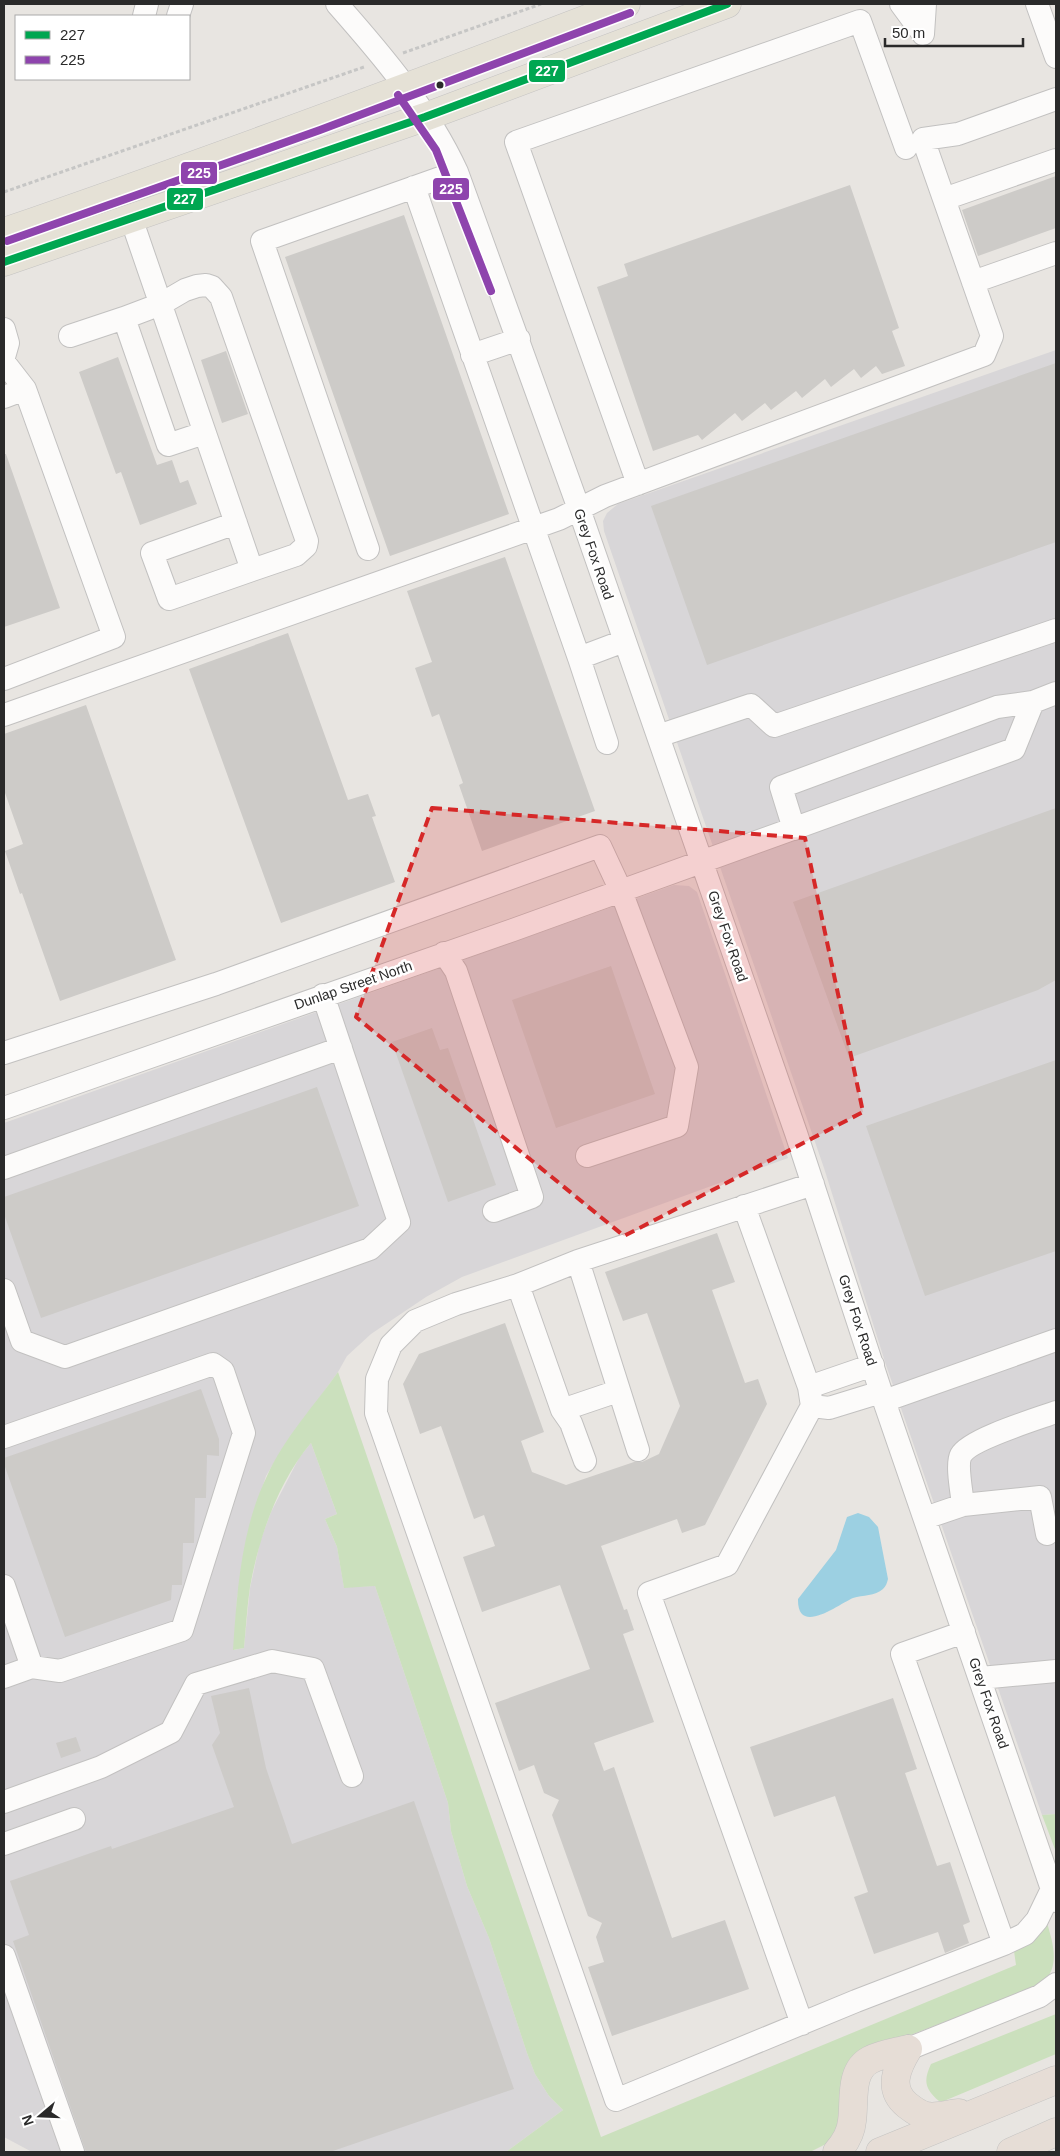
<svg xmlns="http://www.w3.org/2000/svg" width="1060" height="2156" viewBox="0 0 1060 2156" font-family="Helvetica,sans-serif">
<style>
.industrial{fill:#d8d6d8}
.green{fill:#cbe0bd}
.water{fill:#9cd0e2}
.building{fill:#cdcbc8}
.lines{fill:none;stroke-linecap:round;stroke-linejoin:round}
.minor-casing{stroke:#c2c1c0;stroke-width:24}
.major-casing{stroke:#c4c3c2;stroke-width:29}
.highway-casing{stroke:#c4c3c2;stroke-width:29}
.path{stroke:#c6c6c5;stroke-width:3;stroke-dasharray:4 2.5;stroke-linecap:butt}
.minor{stroke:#fcfbfa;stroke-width:22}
.major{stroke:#e5e1d6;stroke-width:28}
.highway{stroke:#e6ddd6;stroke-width:28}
.bus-1-casing{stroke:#fff;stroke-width:11}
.bus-2-casing{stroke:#fff;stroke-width:11}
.bus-1{stroke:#00a651;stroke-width:8}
.bus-2{stroke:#8e44ad;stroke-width:8}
.marked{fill:#d62828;fill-opacity:0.2;stroke:#d62828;stroke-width:4;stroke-dasharray:10 6;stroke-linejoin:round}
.bus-dot{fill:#2a2a2a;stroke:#fff;stroke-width:2}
.labels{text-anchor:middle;stroke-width:5;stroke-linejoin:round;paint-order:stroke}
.street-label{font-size:14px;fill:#2a2a2a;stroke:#fff}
.line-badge{stroke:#fff;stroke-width:2}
.badge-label{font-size:14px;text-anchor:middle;font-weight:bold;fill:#fff}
</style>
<rect width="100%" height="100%" fill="#e8e5e1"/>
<path class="industrial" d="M1056,350V1814L1042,1815L886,1365L824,1168L604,531L603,521L607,513L618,504Z
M674,885L689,886L697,892L788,1158L462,1277L426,1297L371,1334L347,1356L338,1372L281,1451L266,1476L253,1516L237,1598L234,1650L244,1648L250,1588L260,1542L271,1512L299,1458L311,1443L337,1514L325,1519L337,1547L344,1587L375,1586L448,1803L451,1831L467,1886L489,1938L527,2053L535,2074L549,2096L563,2110L506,2152H32L4,2137V1123Z"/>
<path class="green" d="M338,1372L601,2137L1016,1965L1014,1951L1047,1923C1053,1943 1060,1965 1044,1982C1040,1986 1031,1988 1026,1991L863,2053L834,2134L828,2143L810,2152H506L563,2110L549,2096L535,2074L527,2053L489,1938L467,1886L451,1831L448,1803L375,1586L344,1588L337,1547L325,1519L337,1514L311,1443C278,1482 259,1537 250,1587C247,1607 246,1628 244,1648L233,1650C237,1592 241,1529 267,1476C284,1438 314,1406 338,1372Z
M1056,1814V1852L1042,1815Z
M1056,2014V2054L944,2101H939C925,2089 923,2081 931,2064Z"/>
<path class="water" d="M858,1513L869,1517L878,1527L888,1579C887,1583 886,1586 883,1589C875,1596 863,1595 853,1598C839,1604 797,1637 798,1599L836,1550L847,1517Z"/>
<path class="building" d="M1056,176V228L978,256L962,210Z
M850,185L899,328L892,331L905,366L882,374L876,366L861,378L854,369L831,387L825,379L802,398L796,391L771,410L765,403L742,421L735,413L702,440L698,435L653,451L597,287L628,276L624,264Z
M404,215L509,514L390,556L285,257Z
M226,351L248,414L222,423L201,360Z
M118,357L157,465L172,460L180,483L188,480L197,504L140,525L121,472L116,474L79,372Z
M1056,363V542L707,665L651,506Z
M4,454H6L60,608L4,627Z
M505,557L595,811L482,851L459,785L463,783L439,714L432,717L415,668L432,662L407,591Z
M288,633L348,800L368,794L376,816L372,817L395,882L281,923L189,669Z
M86,705L176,960L60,1001L22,893L20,894L5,851L23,844L4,790V734Z
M1056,808V980L1038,990L849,1058L793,902Z
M611,966L655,1094L556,1128L512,1000Z
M432,1028L440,1050L448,1048L496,1185L448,1202L392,1042Z
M1056,1060V1251L925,1296L866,1126Z
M317,1087L359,1206L41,1318L4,1214V1197Z
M717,1233L735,1282L712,1290L745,1383L758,1379L767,1404L705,1525L682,1533L677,1519L601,1546L624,1610L627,1609L634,1630L623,1634L654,1722L594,1743L604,1771L614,1767L672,1938L725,1920L749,1989L612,2036L588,1967L604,1962L596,1937L602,1923L588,1916L552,1815L559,1800L544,1793L534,1765L519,1771L495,1703L590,1669L560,1585L482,1612L463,1557L495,1546L484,1515L474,1519L441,1426L420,1434L403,1384L419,1354L505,1323L544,1432L521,1441L532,1472L566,1485L634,1462H642L659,1454L680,1406L647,1313L623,1321L605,1272Z
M201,1389L219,1439V1456L207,1455L206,1498H195L194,1543H183L182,1585H172L171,1600L65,1637L4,1464V1458Z
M249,1688L266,1768L292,1844L414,1801L514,2089L330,2152H86L13,1941L29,1935L10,1881L111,1846L112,1849L234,1807L212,1745L220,1733L211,1696Z
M893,1698L917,1769L905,1773L937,1866L950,1862L970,1922L963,1925L969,1943L945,1953L938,1932L874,1954L854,1897L868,1892L835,1796L774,1817L750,1747Z
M76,1737L81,1751L61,1758L56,1743Z"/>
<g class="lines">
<defs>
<path id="minor" d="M337,4C382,55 428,109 457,172L579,509L796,1133L881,1392L1056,1901
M901,4L923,34
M1037,4L1056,57
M144,16L147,4
M178,16L182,4
M923,34L925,4
M414,187L579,658L624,641
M944,199L1056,160
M131,218L252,570L169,599L152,553L236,523
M973,282L1056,253
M4,329L8,343L4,357
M70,336L124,318
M472,355L519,339
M4,362L25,389L4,397
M204,433L168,445L124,318L161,304L185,290L197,286L206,285L212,287L221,297L307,541L306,546L296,555L252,570
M638,484L516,142L860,21L906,148
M368,549L262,241L457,172
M579,658L607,743
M4,679L114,637L25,389
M4,715L559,519L605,496L984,355L992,336L923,139L958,134L1056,99
M658,736L751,705L774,726L1056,630
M794,829L781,787L997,707L1033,702
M444,953L456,971L532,1197L494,1211
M4,1053L216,984L600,846L621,891L687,1067L677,1126L587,1156
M4,1108L513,930L1014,749L1033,702L1056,693
M4,1168L341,1048
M813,1184L578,1261L518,1285L456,1304L415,1321L391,1345L377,1379L376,1413L616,2100L856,2001L1004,1944L902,1654L964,1632
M744,1206L809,1387L812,1406L727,1565L649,1593L802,2024
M578,1261L638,1450
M518,1285L562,1410L571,1423L585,1461
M4,1290L22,1341L65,1357L370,1249L399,1222L323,995
M809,1387L873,1365
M884,1401L1056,1340
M812,1406L829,1408L881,1392
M562,1410L618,1391
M4,1437L213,1364L223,1371L244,1433L182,1630L60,1671L32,1667L4,1677
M963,1505L1040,1497L1047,1534
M925,1518L963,1505C962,1494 956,1464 961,1455C970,1439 1037,1419 1056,1412
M4,1586L32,1667
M980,1678L1056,1671
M4,1802L101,1767L171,1732L196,1684L272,1661L313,1669L352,1776
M4,1844L74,1819
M1004,1944L1025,1934L1037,1920L1052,1889
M4,1956L73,2152
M908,2049L1040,1996L1056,1984"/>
<path id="major" d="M4,232C213,160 420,83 626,4
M4,262L425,117L727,4"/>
<path id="highway" d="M908,2049C897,2067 887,2089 907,2105C912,2109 920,2115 927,2116C936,2118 949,2114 959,2113
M837,2152C845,2143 851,2133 852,2121C855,2101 849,2071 870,2060C881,2054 896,2052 908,2049
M880,2152L1056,2080
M1011,2152L1056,2132"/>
</defs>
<use href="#minor" class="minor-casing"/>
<use href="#major" class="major-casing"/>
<use href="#highway" class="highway-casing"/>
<path class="path" d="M403,53L541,4
M4,192L364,67"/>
<use href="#minor" class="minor"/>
<use href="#major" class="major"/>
<use href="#highway" class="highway"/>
<defs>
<path id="bus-1" d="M4,262L425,117L727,4"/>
<path id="bus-2" d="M398,95L436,150L491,291
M7,241L320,130L630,13"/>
</defs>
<use href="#bus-1" class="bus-1-casing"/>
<use href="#bus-2" class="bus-2-casing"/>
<use href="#bus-1" class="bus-1"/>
<use href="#bus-2" class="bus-2"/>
</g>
<path class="marked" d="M432,808L805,838L863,1112L624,1236L356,1017Z"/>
<circle class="bus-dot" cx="440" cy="85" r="4.5"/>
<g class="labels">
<g class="street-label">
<text transform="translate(594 554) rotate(71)" y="5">Grey Fox Road</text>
<text transform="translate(728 936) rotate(71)" y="5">Grey Fox Road</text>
<text transform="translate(353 985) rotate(-19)" y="5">Dunlap Street North</text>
<text transform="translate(858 1320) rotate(72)" y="5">Grey Fox Road</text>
<text transform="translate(989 1703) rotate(71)" y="5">Grey Fox Road</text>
</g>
</g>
<g class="line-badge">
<rect x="528" y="59" width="38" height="24" rx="5" fill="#00a651"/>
<rect x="180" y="161" width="38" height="24" rx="5" fill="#8e44ad"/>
<rect x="432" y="177" width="38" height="24" rx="5" fill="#8e44ad"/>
<rect x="166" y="187" width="38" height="24" rx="5" fill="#00a651"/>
</g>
<g class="badge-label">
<text x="547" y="76">227</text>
<text x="199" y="178">225</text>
<text x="451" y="194">225</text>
<text x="185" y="204">227</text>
</g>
<rect width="1060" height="2156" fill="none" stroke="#2a2a2a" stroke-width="10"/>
<rect x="15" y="15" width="175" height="65" fill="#ffffff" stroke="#aaaaaa"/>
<rect x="25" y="31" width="25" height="8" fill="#00a651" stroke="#aaaaaa"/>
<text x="60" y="40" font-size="15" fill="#2a2a2a">227</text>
<rect x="25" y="56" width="25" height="8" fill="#8e44ad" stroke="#aaaaaa"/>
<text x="60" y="65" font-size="15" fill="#2a2a2a">225</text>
<g transform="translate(40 2116) rotate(251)" stroke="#ffffff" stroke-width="4" paint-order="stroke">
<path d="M0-4L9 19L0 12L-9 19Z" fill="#2a2a2a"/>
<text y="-8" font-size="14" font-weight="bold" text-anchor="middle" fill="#2a2a2a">N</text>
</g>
<path d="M885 38v8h138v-8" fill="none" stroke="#2a2a2a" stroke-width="2.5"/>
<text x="892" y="38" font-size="15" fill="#2a2a2a" stroke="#ffffff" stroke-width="4" paint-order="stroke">50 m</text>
</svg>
